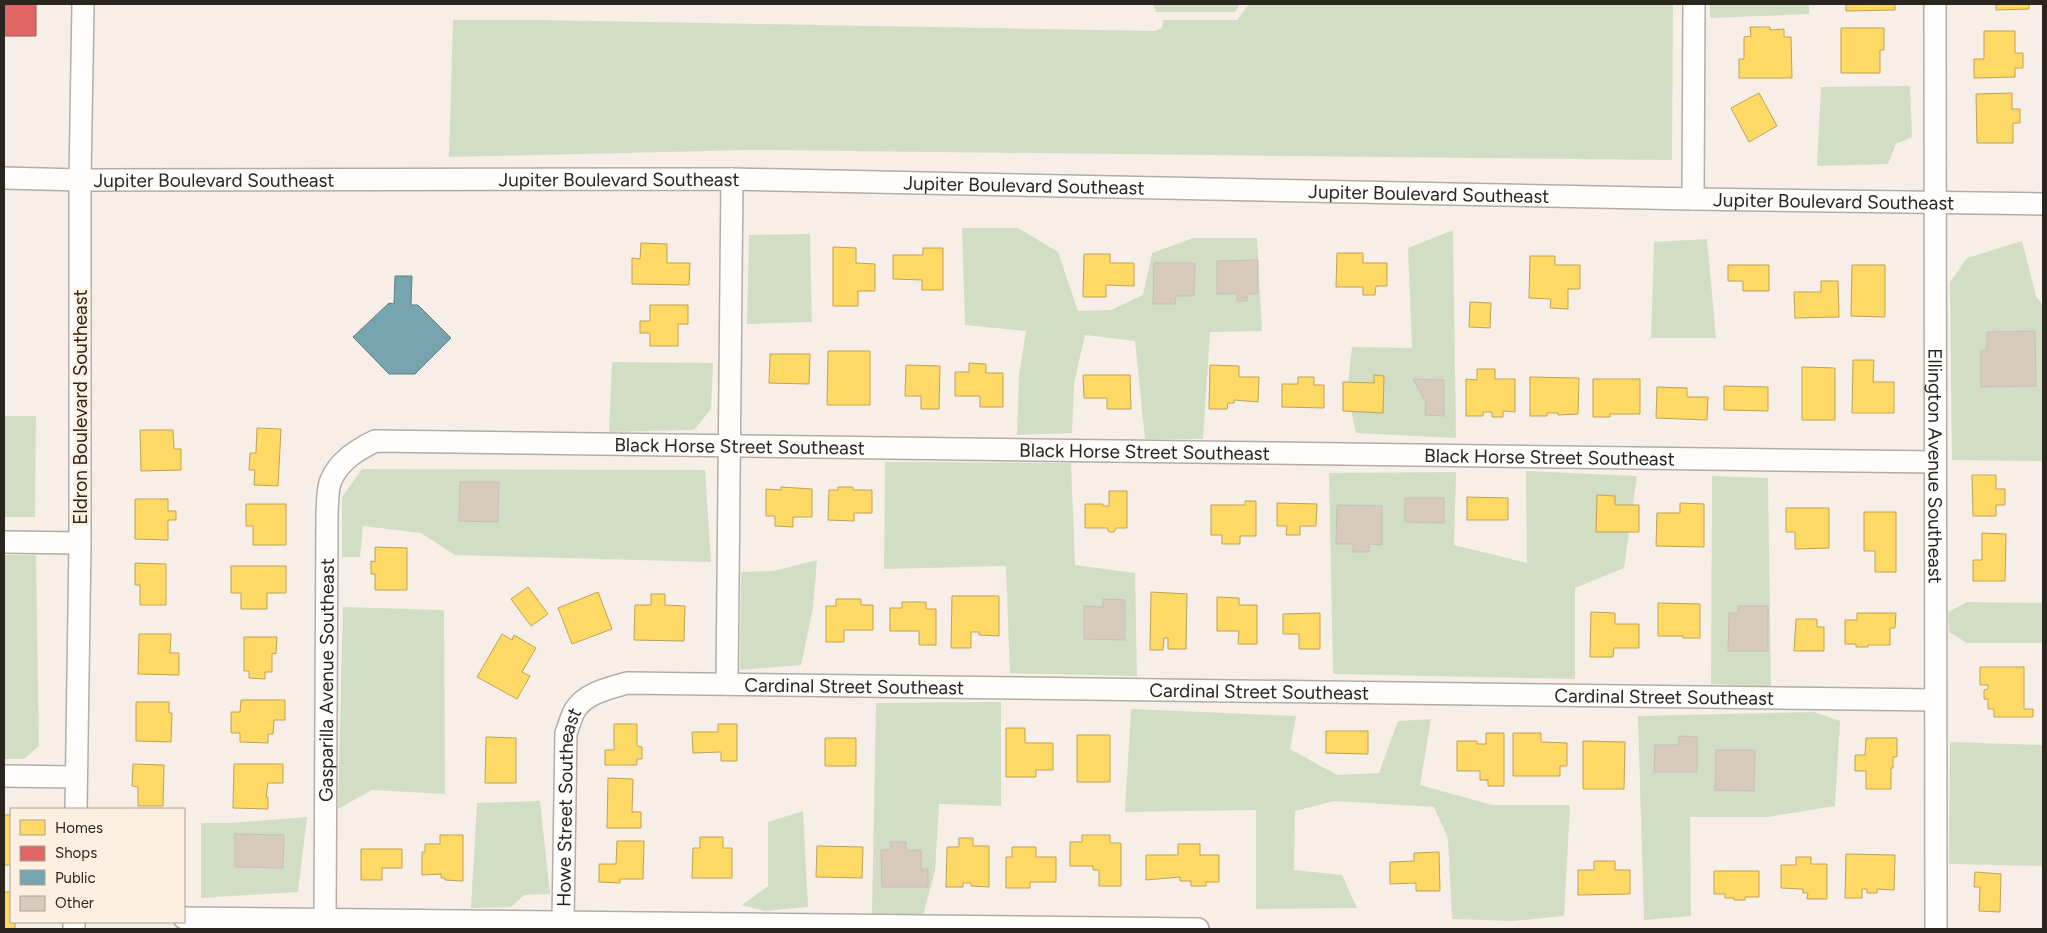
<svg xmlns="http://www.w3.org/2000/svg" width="2047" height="933" viewBox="0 0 2047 933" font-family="Figtree,sans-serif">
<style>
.green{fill:#d2dec3}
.homes{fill:#ffd966;stroke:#bfa351}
.shops{fill:#e06666;stroke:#a95251}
.public{fill:#76a5af;stroke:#5f7f84}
.building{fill:#d8cabc;stroke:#c6bfb9}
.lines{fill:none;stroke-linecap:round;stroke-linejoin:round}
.minor-casing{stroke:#b3ada7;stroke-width:24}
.minor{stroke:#fefdfb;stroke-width:21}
.labels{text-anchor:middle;stroke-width:5;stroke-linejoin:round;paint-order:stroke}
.street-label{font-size:19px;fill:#2a251f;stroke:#fef0e0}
</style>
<rect width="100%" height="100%" fill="#f7efe7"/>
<path class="green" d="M1153,4H1240L1235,12H1156Z
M1249,4H1673L1672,160L752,150L449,157L453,20H538L1155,31L1162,28L1163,20H1237Z
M1710,4H1809V14L1710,18Z
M1910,86L1912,137L1896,144L1888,164L1817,166L1821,87Z
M962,228H1018L1058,252L1078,311L1111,310L1143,295L1152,253L1193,238H1257L1262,331L1210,332L1203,439H1145L1135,341L1085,335L1074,383L1072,433L1017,435L1019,375L1026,331L965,325Z
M1453,230L1456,438L1356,433L1347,393L1352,347L1412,348L1408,248Z
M810,234L812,322L747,324L749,235Z
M1707,239L1716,338H1651L1654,242Z
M2022,241L2036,296L2043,305V461L1952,460L1950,282L1967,258Z
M612,362L713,363L711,409L694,430L609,432Z
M4,416H36L35,517H4Z
M885,462L1071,463L1075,565L1135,573L1137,676L1010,673L1006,566L884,569Z
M362,469L705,470L711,562L455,555L421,533L363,526L360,557H342V497Z
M1526,471L1637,476L1624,568L1575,588V679L1333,674L1329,473L1456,472L1454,545L1527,563Z
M1712,476L1768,478L1771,687L1711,684Z
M4,555H36L39,746L24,759H4Z
M817,560L813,608L801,665L740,670L741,572L773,571Z
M1967,602L2042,603L2043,643H1967L1949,632L1948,612Z
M343,607L444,610L445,794L372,790L338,809Z
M1001,702V806L939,804L935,871L923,915H872L876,703Z
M1131,709L1296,716L1290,749L1337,775L1379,773L1398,721L1431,719L1420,785L1492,805H1570L1564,916L1514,921L1452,919L1448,838L1434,807L1334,801L1295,811L1294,870L1342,875L1357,908L1256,909V810L1125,812Z
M1814,712L1840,721L1835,806L1768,817H1690L1691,916L1644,920L1638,716Z
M1950,742L2043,745V866L1949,864Z
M540,801L550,894L524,895L511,907L471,908L477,803Z
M803,811L808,907L765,911L742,905L768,886V822Z
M307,817L298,892L201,898V823H231Z"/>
<path class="homes" d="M1846,4H1895V10L1846,11Z
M1996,4H2029V9L1996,10Z
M1750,27H1770V30L1784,29V37H1791L1792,78H1739V59H1744V37L1751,36Z
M1841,28H1884V50H1880V73H1841Z
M1984,31H2015V53H2023V68H2015V77L1974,78V59H1984Z
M1759,93L1777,126L1749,142L1731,108Z
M2012,93V109H2020V123H2013V143H1977L1976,94Z
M641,243L667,244V263H690L689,285L632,284V258L640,259Z
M833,247L856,248V263L875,264V291H858V306H833Z
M923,248H943V290H922V280L893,279V255H923Z
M1337,253H1363V263H1387V286H1376L1375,295H1363V287H1336Z
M1084,254H1110V263H1134V286L1106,285V297H1083Z
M1530,256H1555V265H1580V289H1568V309L1550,308L1551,299L1529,298Z
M1728,265H1769V291H1743V281H1728Z
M1852,265H1885V317L1851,316Z
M1821,281H1838L1839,317L1795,318L1794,292H1821Z
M1470,302L1491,303L1490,328L1469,327Z
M650,305H688V324H678V346H650V333H640V321H650Z
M828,351H870V405H827Z
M770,354H810L809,384L769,383Z
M1853,360H1874L1873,382H1894V413H1852Z
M969,363L986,364V373H1003V407H980V396H955V372H969Z
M906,365L940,366L939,409H921V396H905Z
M1210,365L1239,366V377H1259L1258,402L1234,400V403H1228L1227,409H1209Z
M1802,367L1835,368V420H1802Z
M1477,369H1495V379H1515V412L1503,411V417H1492V412H1483V416H1466V379L1477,380Z
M1083,375H1130L1131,409H1107V398H1084Z
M1374,375L1384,376L1383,413L1343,411V382L1374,383Z
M1298,377H1314V385H1324V408L1282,407V384H1298Z
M1530,377L1579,378L1578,414L1558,415V413H1547V416H1530Z
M1593,379H1640V414H1610V417H1593Z
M1724,386L1768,387V411L1724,410Z
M1657,387L1687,388V397H1708L1707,420L1656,418Z
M257,428L281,429L278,486L254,485L255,470H249L250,453H256Z
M140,430H173L174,449H181V470L141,471Z
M1972,475H1996V489H2005V505H1996V516H1973Z
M781,487L812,489V517H793V527L775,526V516H766V489L781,490Z
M838,487H853V490H872V513H854V521L828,520L829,490H838Z
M1109,491H1127V528H1116L1114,532H1109L1107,528H1085V504H1103V506H1109Z
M1597,495L1615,496V505H1639V532H1596Z
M1467,497L1508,498V520H1467Z
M135,499H168V511H176V520H168V540L135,539Z
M1245,501H1256V536H1240V544H1222V535H1211V505H1245Z
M1277,503L1317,504L1316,526H1300V535H1286L1287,526H1277Z
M1680,503L1704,504V547L1656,546L1657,513H1680Z
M246,504H286V545H253V526H246Z
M1786,508H1829V548L1795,549V532H1786Z
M1864,512H1896V572H1875V551H1864Z
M1982,533L2006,534L2005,581H1973V560H1982Z
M375,547L407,548V590H375V574H371V561L375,562Z
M135,563L166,564V605H140V585H135Z
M231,566H286V593H267V609H241V593H231Z
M528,587L548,614L531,626L511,599Z
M598,592L612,629L572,644L558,608Z
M1151,592L1187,594L1186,649H1168V638H1164L1163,650H1150Z
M651,594H665V605L685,606L684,641L634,640L635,605H651Z
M952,596H999V636L979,635V632H971V648H951Z
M1217,597L1239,598V605H1257V644H1238L1239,631H1217Z
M836,599H861V605H873V630H844V642H826V606H836Z
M902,602H926V609H936V645H919V631H890V608H902Z
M1658,603L1700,604V638H1683V636H1658Z
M1591,612L1615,613V624H1639V648H1614L1613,657H1590Z
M1320,613V649H1299V634H1283V614Z
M1857,613H1896L1895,628H1890V645H1868V647H1856V644H1845V620H1857Z
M1796,619H1817V627H1824V651H1794Z
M139,634H171L170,653H179V675L138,674Z
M502,634L512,640L514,635L536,648L522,672L530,676L517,699L477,677Z
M244,637H277L276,654L272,653V672H265V679L249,678V671H244Z
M1980,667H2024V709H2033V717H1994V709H1988V699H1984V690L1988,689V685H1980Z
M241,700H285V720H274L273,734H268V743L240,742V733H231V712H240Z
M136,702H169V713H172L171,742L136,741Z
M614,724H637V746L642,747V759H637V765H605V750H614Z
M718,724H737V761H721V752L693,753L692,732H718Z
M1006,728H1025V743H1053V770H1036V777H1006Z
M1326,731H1368V754L1326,753Z
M1486,733H1504V786H1488V780H1480V771H1457V741H1477V744H1486Z
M1513,733H1541V742L1567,743V766H1560V776H1513Z
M1077,735H1110V782H1077Z
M486,737L516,738V783H485Z
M825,738H856V766H825Z
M1866,738H1897V757H1893V768H1891V789H1866V771H1855V755H1865Z
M1583,741L1625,742L1624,789H1583Z
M133,764L164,765L163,806H138V787L132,786Z
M234,764H283V783H268L266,797H268V809L233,808Z
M608,778L633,779L632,812H641V828H607Z
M4,815H11V865H4Z
M440,835H463V881L445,880V878H441V874L422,875V852H425V844H440Z
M1082,835H1110V843H1121V886H1099V870H1093V866H1070V842H1082Z
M700,837H723V848H732V878H692L693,848H700Z
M959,838H973V846H989V887L971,886V883H963V887H946L947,847H959Z
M617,841H644L643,879H620V883L599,882V864H616Z
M1178,844H1200V855H1219V882H1206V886H1191V881H1180V877L1146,880V855H1178Z
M817,846L863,847L862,878L816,877Z
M1012,847H1036V857H1056V882H1030V888H1006V857H1012Z
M361,849H402V868H382V880H361Z
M1439,852L1440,891H1416V883L1390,884V862L1414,861V853Z
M1846,854L1895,855L1894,890L1877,889V893H1867V889H1862V898H1845Z
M1796,857H1811V864H1827V899H1807L1808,893H1803V889L1781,888V865H1796Z
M1594,861H1615V870H1630V894L1578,895V870H1594Z
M1714,871H1759V897H1745V900H1734V898H1725V894H1714Z
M1975,872L2001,874L2000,912L1979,911L1980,887H1974Z
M4,892H11V922H15V929H4Z"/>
<path class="shops" d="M4,4H36V36H4Z"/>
<path class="public" d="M395,276H412L411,305H418L451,338L415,374H389L353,337L389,303L394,304Z"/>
<path class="building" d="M1258,260V293L1247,294V301H1237V293L1217,294V261Z
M1154,263H1195L1194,296H1176L1175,304H1153Z
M2035,331L2036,386L1981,387V350H1987V332Z
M1413,379L1444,380V416L1425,415L1426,403Z
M460,482H499L498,522L459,521Z
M1405,498H1444V523L1405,522Z
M1337,505L1382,506V545L1369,544V552H1353V544H1336Z
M1103,599L1125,600V640L1084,639V606L1103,607Z
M1738,606H1768V651H1728L1729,613H1738Z
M1679,736L1697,737V772H1654L1655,745H1679Z
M1716,750H1755L1754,791L1715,790Z
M235,834L284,835L283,868L235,867Z
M891,842H906V851L921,850V869H928V887H882L881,850H891Z"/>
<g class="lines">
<defs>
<g id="minor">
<path id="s1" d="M1935,4L1936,929"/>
<path id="s2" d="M4,178L80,180L732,179L1693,199L2043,204"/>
<path d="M1693,199L1694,4"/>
<path d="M4,542L80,543"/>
<path d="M727,684L732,179"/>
<path d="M4,776L76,777"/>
<path d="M76,809L80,543V180L83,4"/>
<path d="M184,918L1198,929"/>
<path id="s3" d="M325,919L327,512C328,502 327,489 331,480C339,461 357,450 375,441L1935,462"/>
<path id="s4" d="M563,921L566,733C569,726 571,717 575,710C585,693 610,688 627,683L1935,700"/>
<path d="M74,929V922"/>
</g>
</defs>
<use href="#minor" class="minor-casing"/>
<use href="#minor" class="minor"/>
</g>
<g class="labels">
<g class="street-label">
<text dy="7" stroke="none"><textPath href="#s2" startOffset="210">Jupiter Boulevard Southeast</textPath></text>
<text dy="7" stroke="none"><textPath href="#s2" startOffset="615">Jupiter Boulevard Southeast</textPath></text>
<text dy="7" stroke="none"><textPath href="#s2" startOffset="1020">Jupiter Boulevard Southeast</textPath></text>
<text dy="7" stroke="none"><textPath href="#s2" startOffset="1425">Jupiter Boulevard Southeast</textPath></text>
<text dy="7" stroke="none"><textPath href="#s2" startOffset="1830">Jupiter Boulevard Southeast</textPath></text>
<text transform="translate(80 407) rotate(-90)" y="7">Eldron Boulevard Southeast</text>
<text dy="7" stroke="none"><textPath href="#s3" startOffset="864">Black Horse Street Southeast</textPath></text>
<text dy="7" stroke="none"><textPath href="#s3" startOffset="1269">Black Horse Street Southeast</textPath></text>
<text dy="7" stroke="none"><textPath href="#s3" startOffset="1674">Black Horse Street Southeast</textPath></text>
<text dy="7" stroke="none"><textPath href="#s1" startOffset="462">Ellington Avenue Southeast</textPath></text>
<text dy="7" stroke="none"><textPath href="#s3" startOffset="239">Gasparilla Avenue Southeast</textPath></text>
<text dy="7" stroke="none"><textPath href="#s4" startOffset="500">Cardinal Street Southeast</textPath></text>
<text dy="7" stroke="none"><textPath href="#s4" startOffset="905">Cardinal Street Southeast</textPath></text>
<text dy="7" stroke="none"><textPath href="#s4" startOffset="1310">Cardinal Street Southeast</textPath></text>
<text dy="7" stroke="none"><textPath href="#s4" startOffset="114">Howe Street Southeast</textPath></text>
</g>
</g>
<rect width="2047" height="933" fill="none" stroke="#2a251f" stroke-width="10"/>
<rect x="10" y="808" width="175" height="115" fill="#fef0e0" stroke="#a99f93"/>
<rect x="20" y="820" width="25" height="15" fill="#ffd966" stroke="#a99f93"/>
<text x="55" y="833" font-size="15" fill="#2a251f">Homes</text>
<rect x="20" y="846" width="25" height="15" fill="#e06666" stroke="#a99f93"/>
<text x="55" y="858" font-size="15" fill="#2a251f">Shops</text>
<rect x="20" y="870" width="25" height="15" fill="#76a5af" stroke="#a99f93"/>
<text x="55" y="883" font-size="15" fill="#2a251f">Public</text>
<rect x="20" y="896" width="25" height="15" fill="#d8cabc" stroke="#a99f93"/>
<text x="55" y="908" font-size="15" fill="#2a251f">Other</text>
</svg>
